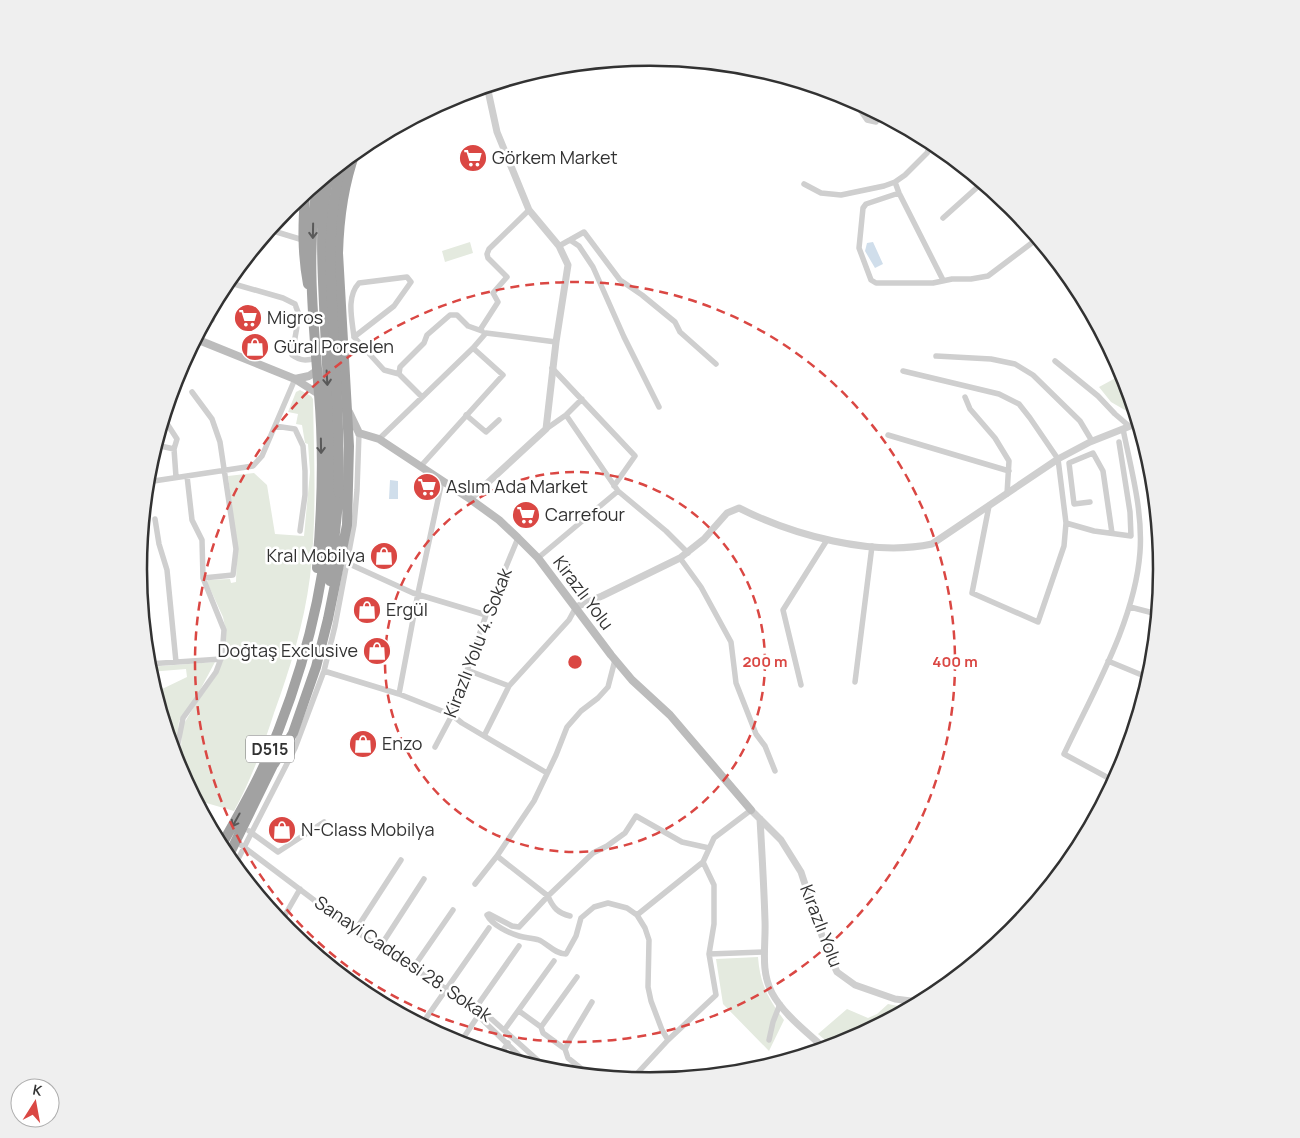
<svg xmlns="http://www.w3.org/2000/svg" width="1300" height="1138" viewBox="0 0 1300 1138" font-family="Manrope,sans-serif">
<style>
.green{fill:#e4eadf}
.water{fill:#d0deeb}
.lines{fill:none;stroke-linecap:round;stroke-linejoin:round}
.minor{stroke:#cfcfcf;stroke-width:5.5}
.tertiary{stroke:#cfcfcf;stroke-width:7}
.secondary{stroke:#bcbcbc;stroke-width:8}
.trunk{stroke:#a2a2a2;stroke-width:10}
.trunk-bridge{stroke:#a2a2a2;stroke-width:10}
.oneway{stroke:#595959}
.ring{fill:none;stroke:#da4743;stroke-width:2.5;stroke-dasharray:9 6}
.labels{text-anchor:middle;stroke-width:5;stroke-linejoin:round;paint-order:stroke}
.shield{fill:#fff;stroke:#707070;stroke-width:1}
.shield-label{font-size:16px;font-weight:bold;fill:#323232}
.poi-label{font-size:18px;fill:#323232;stroke:#fff;text-anchor:start}
.street-label{font-size:18px;fill:#323232;stroke:#fff}
.rim{fill:none;stroke:#323232;stroke-width:2.5}
.centre{fill:#da4743;stroke:#fff;stroke-width:2.5}
.ring-label{font-size:15px;text-anchor:middle;font-weight:bold;fill:#da4743;stroke:#fff;stroke-width:5;stroke-linejoin:round;paint-order:stroke}
</style>
<rect width="100%" height="100%" fill="#fff"/>
<path class="green" d="M470,242L473,253L445,262L442,251Z
M1123,374L1134,412L1130,413L1111,402L1099,387Z
M300,390L311,396L313,399C314,458 317,518 310,577C304,624 290,669 274,713C263,747 251,780 234,811L196,800L180,769L182,727L195,705L218,673L226,631L223,617L207,582L208,580L230,579L231,583L236,582L237,552L228,476L254,473L267,485L275,534L304,536L310,472L308,444L305,443L302,425L296,424L298,414L288,412L296,392Z
M215,662L199,692L179,721L176,744L167,732L162,712L166,710L158,691L187,677L186,669L149,672L148,667Z
M758,957C760,984 768,998 784,1020L769,1051L723,1004L716,959Z
M888,1004L908,1008L845,1042L832,1046L818,1034L847,1009L868,1018L877,1014Z"/>
<path class="water" d="M873,242L883,264L875,268L865,251L867,243Z
M390,480L398,481V499H389Z"/>
<g class="lines">
<path class="minor" d="M854,101L867,120L876,122L881,115
M895,182L899,193L943,280
M804,184L821,193L841,195L884,186L895,182L905,175L927,153L932,142
M899,193L866,204L863,208L859,248L871,280L876,283H933L952,279H971L988,276L1037,239
M943,218L982,183
M270,230L303,240
M570,240L579,246L593,267L624,337L659,407
M559,246L584,232L620,280L642,295L675,322L680,332L716,364
M227,282L283,298L295,304L299,315L292,355C301,361 306,361 317,358
M212,320L218,297
M480,330L498,302L493,293L507,277L488,258L487,254L489,249L529,210
M354,337C352,319 346,297 359,283L407,277L411,282L394,306L354,337L384,370L399,374L422,397
M936,356L991,359L1015,364L1033,375L1080,421L1092,441
M1055,361L1098,396L1115,414L1129,426
M552,368L635,456L614,486
M903,371L999,394L1019,404L1030,418L1058,459L1066,523L1064,546L1038,622L972,593L989,506
M399,374L400,367L424,343L427,335L450,315H457L468,326L482,331
M192,392L212,419L220,442L236,549L233,575L203,578
M965,397L970,409L995,438L1009,461L1007,494
M466,415L486,432L499,420
M164,419L177,439L174,449L176,477
M275,426L295,429L303,446L305,471V495L300,531
M546,429L566,415L582,399
M888,435L1009,471
M379,439L473,348L486,333L556,342
M156,445L174,449
M420,467L503,375L473,348
M147,482L253,466L262,456L295,379
M618,491L666,531L688,553
M1090,502L1074,504L1069,463L1093,453L1103,471L1112,533
M155,519L159,544L167,570L176,662
M1066,523L1094,531L1131,536L1130,512L1119,442
M538,558L618,491L566,415
M680,558L701,587L731,642L736,683L756,734L765,746L775,771
M345,562L413,593L486,615
M1130,607L1157,614
M1108,661L1149,678
M148,664L221,659
M467,670L509,686
M324,671L399,694L452,715L462,723L547,773
M855,682L872,546
M801,685L783,610L827,540
M399,694L418,593L442,481
M484,736L509,686L569,620L576,607
M170,742L176,753L177,763
M435,747L452,715L486,615L518,538
M176,753L183,718L216,672L222,656L224,630L203,578L202,540L192,520L187,476
M1114,781L1064,754C1093,692 1135,621 1140,552C1143,511 1131,469 1123,429
M249,831L278,852L324,822
M241,845L355,931L459,997L477,1006L542,1064L540,1068
M497,856L548,896C553,908 558,913 570,916
M235,865L295,748L324,671L335,626L354,525L357,490L359,433
M475,884L497,856L534,801L556,755L567,727L581,711L598,698L608,687L615,660
M637,915L703,862
M281,922L300,889
M355,931L401,860
M380,947L424,879
M709,954L763,952
M413,968L453,910
M463,1001L528,1064
M477,1006L519,946
M519,1011L541,1027L543,1033L565,1049
M422,1024L489,928
M541,1027L577,977
M505,1029L554,961
M668,1040L662,1030L651,1001L648,987L649,940L645,928L637,915L627,908L608,903L594,907L581,918L576,936L566,954C555,954 548,944 539,940C533,938 526,938 519,936C509,933 492,925 487,915L489,914L512,926L519,927L548,896L593,853L607,846L625,833L636,816L682,842L709,848
M769,1040L773,1022L780,1004
M460,1043L478,1016
M565,1049L571,1037L592,1002
M565,1049L568,1058L588,1074
M500,1055L508,1043
M632,1079L668,1040L716,995L709,954L714,924V885L703,862L714,838L751,810"/>
<path class="tertiary" d="M470,499L546,429L556,342L568,265L559,246L529,210L497,132L487,86
M576,607L602,596L680,558L704,539L727,513L739,508C793,535 872,557 932,544L1058,459L1090,442L1138,423
M751,810L781,840L801,872L826,948L837,972L855,985L895,999L919,1002
M760,819C762,853 764,887 765,921C766,946 760,970 772,993C784,1015 806,1031 824,1048"/>
<path class="secondary" d="M196,339L295,379L320,395
M295,379L309,376L318,370
M349,412L359,433
M359,433L379,439L470,499L499,520L518,538L538,558L611,655L632,680L670,715L751,810"/>
<path class="trunk" d="M305,193C303,225 302,252 308,284
M317,568C322,511 324,452 319,394C314,328 305,248 318,183
M330,581L339,493
M274,764L293,733L316,667L328,619L347,525L349,446L338,253C339,218 343,186 355,153
M221,846C236,819 252,792 265,763C307,666 333,561 331,455C330,405 326,355 324,304C322,260 319,216 330,173
M228,857L276,759"/>
<path class="trunk-bridge" d="M339,493C339,442 337,391 334,340C331,279 325,224 342,163"/>
</g>
<defs><path id="oneway-shaft" d="M-6 0H5M1.5-3L5.5 0L1.5 3" fill="none" stroke-width="1.6" stroke-linecap="round" stroke-linejoin="round" transform="scale(1.25)"/></defs>
<g class="oneway">
<use href="#oneway-shaft" transform="translate(313 231) rotate(91)"/>
<use href="#oneway-shaft" transform="translate(327 378) rotate(87)"/>
<use href="#oneway-shaft" transform="translate(321 446) rotate(89)"/>
<use href="#oneway-shaft" transform="translate(236 820) rotate(119)"/>
</g>
<g class="ring">
<circle cx="575" cy="662" r="190"/>
<circle cx="575" cy="662" r="380"/>
</g>
<defs>
<symbol id="supermarket-disc" viewBox="-11 -11 22 22"><circle r="9.5" fill="#da4743" stroke="#fff"/><path d="M-6-5.5h2.5l.6 2H6L4.5 2H-2.5L-4.4-4H-6ZM-1.5 3.2a1.3 1.3 0 1 0 .1 0ZM3 3.2a1.3 1.3 0 1 0 .1 0Z" fill="#fff"/></symbol>
<symbol id="shop-disc" viewBox="-11 -11 22 22"><circle r="9.5" fill="#da4743" stroke="#fff"/><path d="M-5-2.5h2.3a2.7 3.5 0 0 1 5.4 0H5L5.5 6h-11ZM-1.5-2.5h3a1.5 2.3 0 0 0-3 0Z" fill="#fff"/></symbol>
</defs>
<g fill-rule="evenodd">
<use href="#supermarket-disc" x="457" y="142" width="32" height="32"/>
<use href="#supermarket-disc" x="232" y="302" width="32" height="32"/>
<use href="#shop-disc" x="239" y="331" width="32" height="32"/>
<use href="#supermarket-disc" x="411" y="471" width="32" height="32"/>
<use href="#supermarket-disc" x="510" y="499" width="32" height="32"/>
<use href="#shop-disc" x="368" y="540" width="32" height="32"/>
<use href="#shop-disc" x="351" y="594" width="32" height="32"/>
<use href="#shop-disc" x="361" y="635" width="32" height="32"/>
<use href="#shop-disc" x="347" y="728" width="32" height="32"/>
<use href="#shop-disc" x="266" y="814" width="32" height="32"/>
</g>
<g class="labels">
<rect class="shield" x="246" y="735.5" width="48" height="27" rx="4"/>
<g class="shield-label">
<text x="270" y="755">D515</text>
</g>
<g class="poi-label">
<text x="492" y="164">Görkem Market</text>
<text x="267" y="324">Migros</text>
<text x="274" y="353">Güral Porselen</text>
<text x="446" y="493">Aslım Ada Market</text>
<text x="545" y="521">Carrefour</text>
<text x="365" y="562" text-anchor="end">Kral Mobilya</text>
<text x="386" y="616">Ergül</text>
<text x="358" y="657" text-anchor="end">Doğtaş Exclusive</text>
<text x="382" y="750">Enzo</text>
<text x="301" y="836">N-Class Mobilya</text>
</g>
<g class="street-label">
<text transform="translate(583 593) rotate(53)" y="6">Kirazlı Yolu</text>
<text transform="translate(478 643) rotate(-69)" y="6">Kirazlı Yolu 4. Sokak</text>
<text transform="translate(821 926) rotate(69)" y="6">Kırazlı Yolu</text>
<text transform="translate(403 959) rotate(34)" y="6">Sanayi Caddesi 28. Sokak</text>
</g>
</g>
<path d="M0 0H1300V1138H0ZM147 569a503 503 0 1 1 1006 0a503 503 0 1 1-1006 0Z" fill="#efefef" fill-rule="evenodd"/>
<path class="rim" d="M147 569a503 503 0 1 1 1006 0a503 503 0 1 1-1006 0Z"/>
<circle cx="575" cy="662" r="8" class="centre"/>
<g class="ring-label">
<text x="765" y="667">200 m</text>
<text x="955" y="667">400 m</text>
</g>
<g transform="translate(35 1103) rotate(11)"><circle r="24" fill="#ffffff" stroke="#adadad"/>
<path d="M0-4L9 19L0 12L-9 19Z" fill="#da4743"/>
<text y="-8" font-size="14" font-weight="bold" text-anchor="middle" fill="#323232">K</text>
</g>
</svg>
